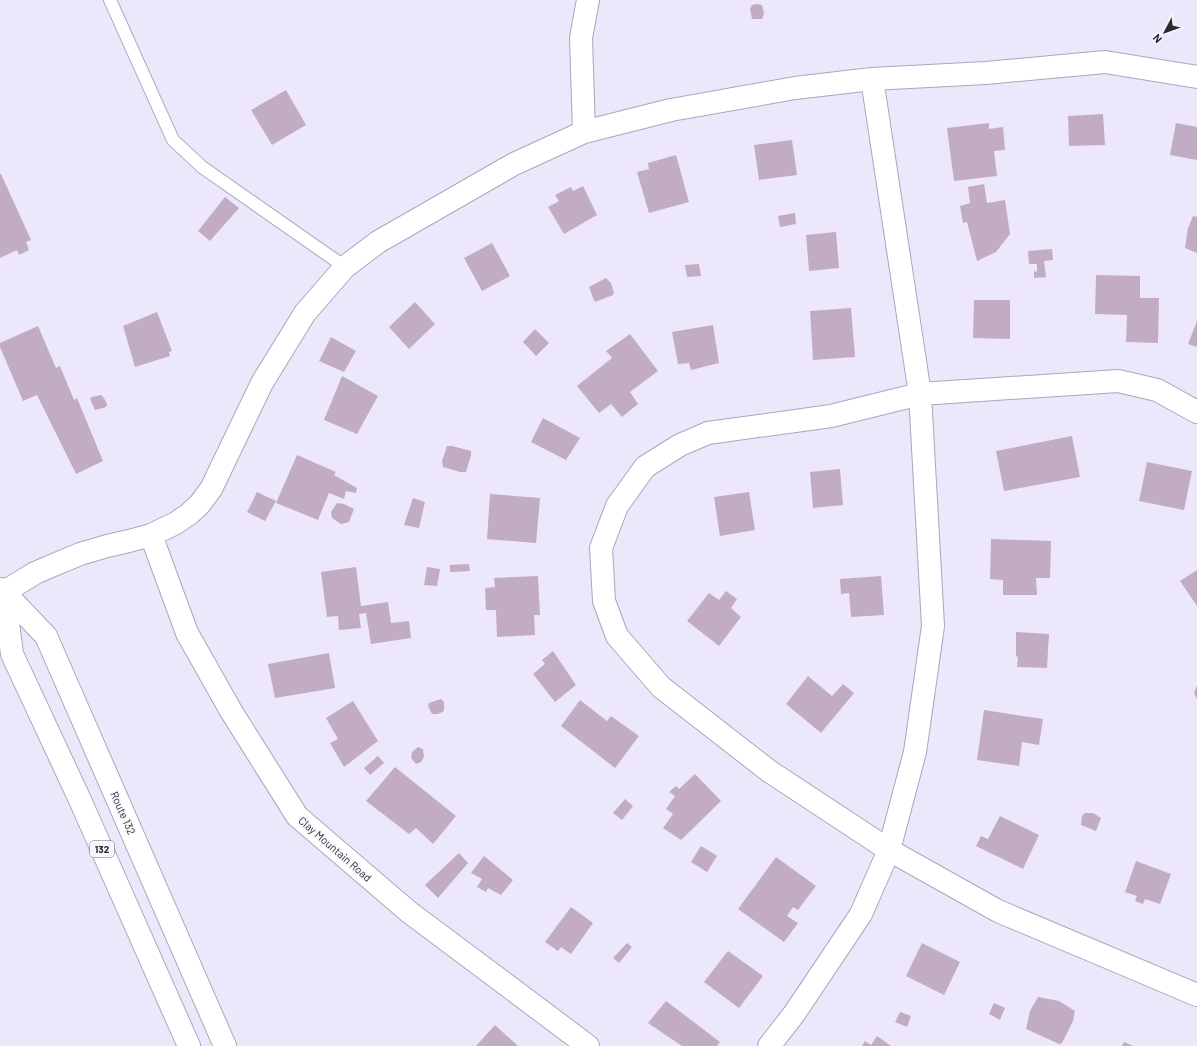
<svg xmlns="http://www.w3.org/2000/svg" width="1197" height="1046" viewBox="0 0 1197 1046" font-family="Barlow,sans-serif">
<style>
.building{fill:#c2acc3}
.lines{fill:none;stroke-linecap:round;stroke-linejoin:round}
.lane-casing{stroke:#aca5bd;stroke-width:14}
.street-casing{stroke:#aca5bd;stroke-width:24}
.highway-casing{stroke:#aca5bd;stroke-width:24}
.lane{stroke:#fff;stroke-width:12}
.street{stroke:#fff;stroke-width:22}
.highway{stroke:#fff;stroke-width:22}
.labels{text-anchor:middle;stroke-width:3.5;stroke-linejoin:round;paint-order:stroke}
.shield{fill:#f9f7fc;stroke:#6a676f;stroke-width:1}
.shield-label{font-size:10px;font-weight:bold;fill:#2c2933}
.street-label{font-size:11px;fill:#2c2933;stroke:#f9f7fc}
</style>
<rect width="100%" height="100%" fill="#ede7fc"/>
<path class="building" d="M757,4L762,5L764,14L762,19H752L750,9L752,5Z
M286,90L306,125L272,145L251,110Z
M1103,114L1105,145L1069,146L1068,116Z
M989,123V129L1003,127L1005,150L994,151L997,176L954,181L947,128Z
M1176,123L1197,127V160L1170,155Z
M792,140L797,175L759,180L754,145Z
M676,155L689,202L649,213L637,172L649,169L648,163Z
M0,174H1L31,240L26,242L29,250L19,255L17,250L0,258Z
M984,184L987,203L1005,200L1010,234L996,252L977,261L967,222L963,223L960,206L970,203L968,187Z
M583,186L597,215L564,234L548,207L559,201L555,195L571,187L573,191Z
M225,197L239,208L210,241L198,231Z
M795,213L796,224L780,227L778,216Z
M1193,216L1197,217V253L1185,248L1188,228Z
M836,232L839,268L809,271L806,235Z
M492,243L510,276L482,291L464,258Z
M1052,249L1053,260L1044,261L1046,277L1034,278V271L1037,272V264H1029L1028,251Z
M699,264L701,276L687,277L685,265Z
M1096,275L1140,276V298H1159L1158,343L1126,342L1127,315L1095,314Z
M606,278L611,283L614,293L613,295L595,302L593,298L589,287Z
M974,300H1010V339L973,338Z
M415,302L435,324L409,349L389,327Z
M851,308L855,357L813,360L810,311Z
M157,312L172,351L169,352L170,356L135,367L123,326Z
M1197,321V347L1188,344Z
M713,325L719,363L691,370L689,363L678,364L672,332Z
M38,326L56,368L60,366L74,400L77,398L103,461L76,474L37,395L23,401L0,347V343Z
M535,329L549,343L536,356L523,342Z
M630,334L658,371L630,392L638,404L622,417L611,404L599,413L577,386L612,358L606,351Z
M331,337L356,351L344,372L319,361Z
M342,376L378,396L357,434L324,420Z
M101,395L104,398L107,404L106,407L95,410L90,399L92,397Z
M543,418L580,438L566,460L531,442Z
M1072,436L1080,477L1004,491L996,451Z
M447,446H452L471,451V455L466,472H460L443,467L442,461Z
M297,455L336,472L334,475L357,488L356,493L346,491L344,499L329,493L318,520L276,503Z
M1147,462L1192,471L1184,510L1139,501Z
M840,469L843,505L813,508L810,472Z
M257,492L276,501L265,521L247,512Z
M749,492L755,530L720,536L714,497Z
M490,494L540,498L536,543L487,539Z
M413,498L425,502L419,528L404,525Z
M337,503L344,504L354,509L349,522L341,524L332,518L331,512Z
M991,539L1051,541L1050,578H1036L1037,595H1003V580L990,579Z
M469,564L470,571L450,572V565Z
M356,567L361,606L388,602L391,623L409,621L411,638L371,644L366,613L359,614L361,628L339,630L338,616L327,617L321,572Z
M427,567L440,569L437,586L424,585Z
M1197,570V606L1180,581Z
M538,576L540,615H534L535,635L497,637L496,610H486L485,588L495,587L494,578Z
M881,576L884,615L851,617L849,593L841,594L840,579Z
M726,591L737,599L731,608L741,617L719,646L687,621L709,593L719,600Z
M1016,632L1049,634L1047,668L1017,667L1018,656L1016,657Z
M553,651L576,685L555,702L533,674L545,664L542,660Z
M329,653L335,688L275,698L268,664Z
M808,676L832,696L843,684L854,693L821,733L786,704Z
M1197,685V699L1194,693Z
M441,699L444,702V711L438,714H432L428,706L429,703Z
M580,700L607,721L611,716L639,736L615,768L561,726Z
M353,701L378,741L344,767L330,743L338,739L326,718Z
M984,710L1043,719L1039,745L1022,742L1019,766L977,760Z
M418,747L423,749L424,757L421,762L416,764L411,758L412,752Z
M378,756L384,763L370,775L364,768Z
M395,767L456,816L433,844L416,828L409,834L366,801Z
M695,774L721,801L681,840L663,828L673,814L666,809L675,796L669,792L676,786L679,789Z
M625,799L633,806L622,820L613,813Z
M1085,813H1093L1101,818L1096,831L1081,825L1082,816Z
M1000,816L1039,835L1023,869L976,846L981,836L988,839Z
M701,846L717,856L707,872L691,862Z
M459,853L468,863L438,898L425,885Z
M484,856L513,880L501,895L488,888L486,892L477,887L482,879L471,873Z
M776,857L816,886L798,910L793,907L787,916L798,923L784,942L738,909Z
M1136,861L1171,874L1160,904L1145,899L1143,904L1135,901L1137,896L1125,892Z
M571,907L593,923L571,954L561,947L558,951L545,942Z
M627,943L632,947L619,963L613,958Z
M922,943L960,962L944,995L906,976Z
M728,951L763,976L739,1008L704,982Z
M1038,997L1059,1001L1075,1011L1073,1021L1062,1043L1059,1044L1026,1029L1030,1011Z
M666,1001L720,1042L717,1046H682L648,1023Z
M994,1003L1005,1008L1000,1020L989,1014Z
M900,1012L911,1016L907,1027L895,1022Z
M495,1025L518,1046H476Z
M877,1036L891,1046H862L865,1041L871,1045Z
M1124,1042L1133,1046H1122Z"/>
<g class="lines">
<defs>
<path id="lane" d="M110,0L173,140L202,167L345,267"/>
<path id="street" d="M584,132L581,38L588,0
M1197,412L1157,390L1118,381L920,394L831,416L708,433L680,445L645,467L617,506L601,548L604,601L617,636L661,687L769,771L889,850L998,911L1197,995
M151,535L187,633L231,711L297,816L409,912L588,1046
M4,592L35,573L49,567L80,554L107,546L129,541L151,535L176,523L189,514L199,505L211,489L262,383L305,313L345,267L378,242L514,164L584,132L671,110L795,88L872,79L986,73L1105,62L1197,77
M769,1046L794,1014L861,914L889,850L915,752L933,626L920,394L872,79"/>
<path id="highway" d="M2,589L4,592L12,654L80,800L189,1046
M4,592L46,636L225,1046"/>
</defs>
<use href="#lane" class="lane-casing"/>
<use href="#street" class="street-casing"/>
<use href="#highway" class="highway-casing"/>
<use href="#lane" class="lane"/>
<use href="#street" class="street"/>
<use href="#highway" class="highway"/>
</g>
<g class="labels">
<rect class="shield" x="90" y="841" width="24" height="16" rx="3"/>
<g class="shield-label">
<text x="102" y="853">132</text>
</g>
<g class="street-label">
<text transform="translate(123 813) rotate(66)" y="4">Route 132</text>
<text transform="translate(335 849) rotate(41)" y="4">Clay Mountain Road</text>
</g>
</g>
<g transform="translate(1165 32) rotate(229)" stroke="#f9f7fc" stroke-width="3" paint-order="stroke">
<path d="M0-3L7 15L0 10L-7 15Z" fill="#2c2933"/>
<text y="-6" font-size="11" font-weight="bold" text-anchor="middle" fill="#2c2933">N</text>
</g>
</svg>
